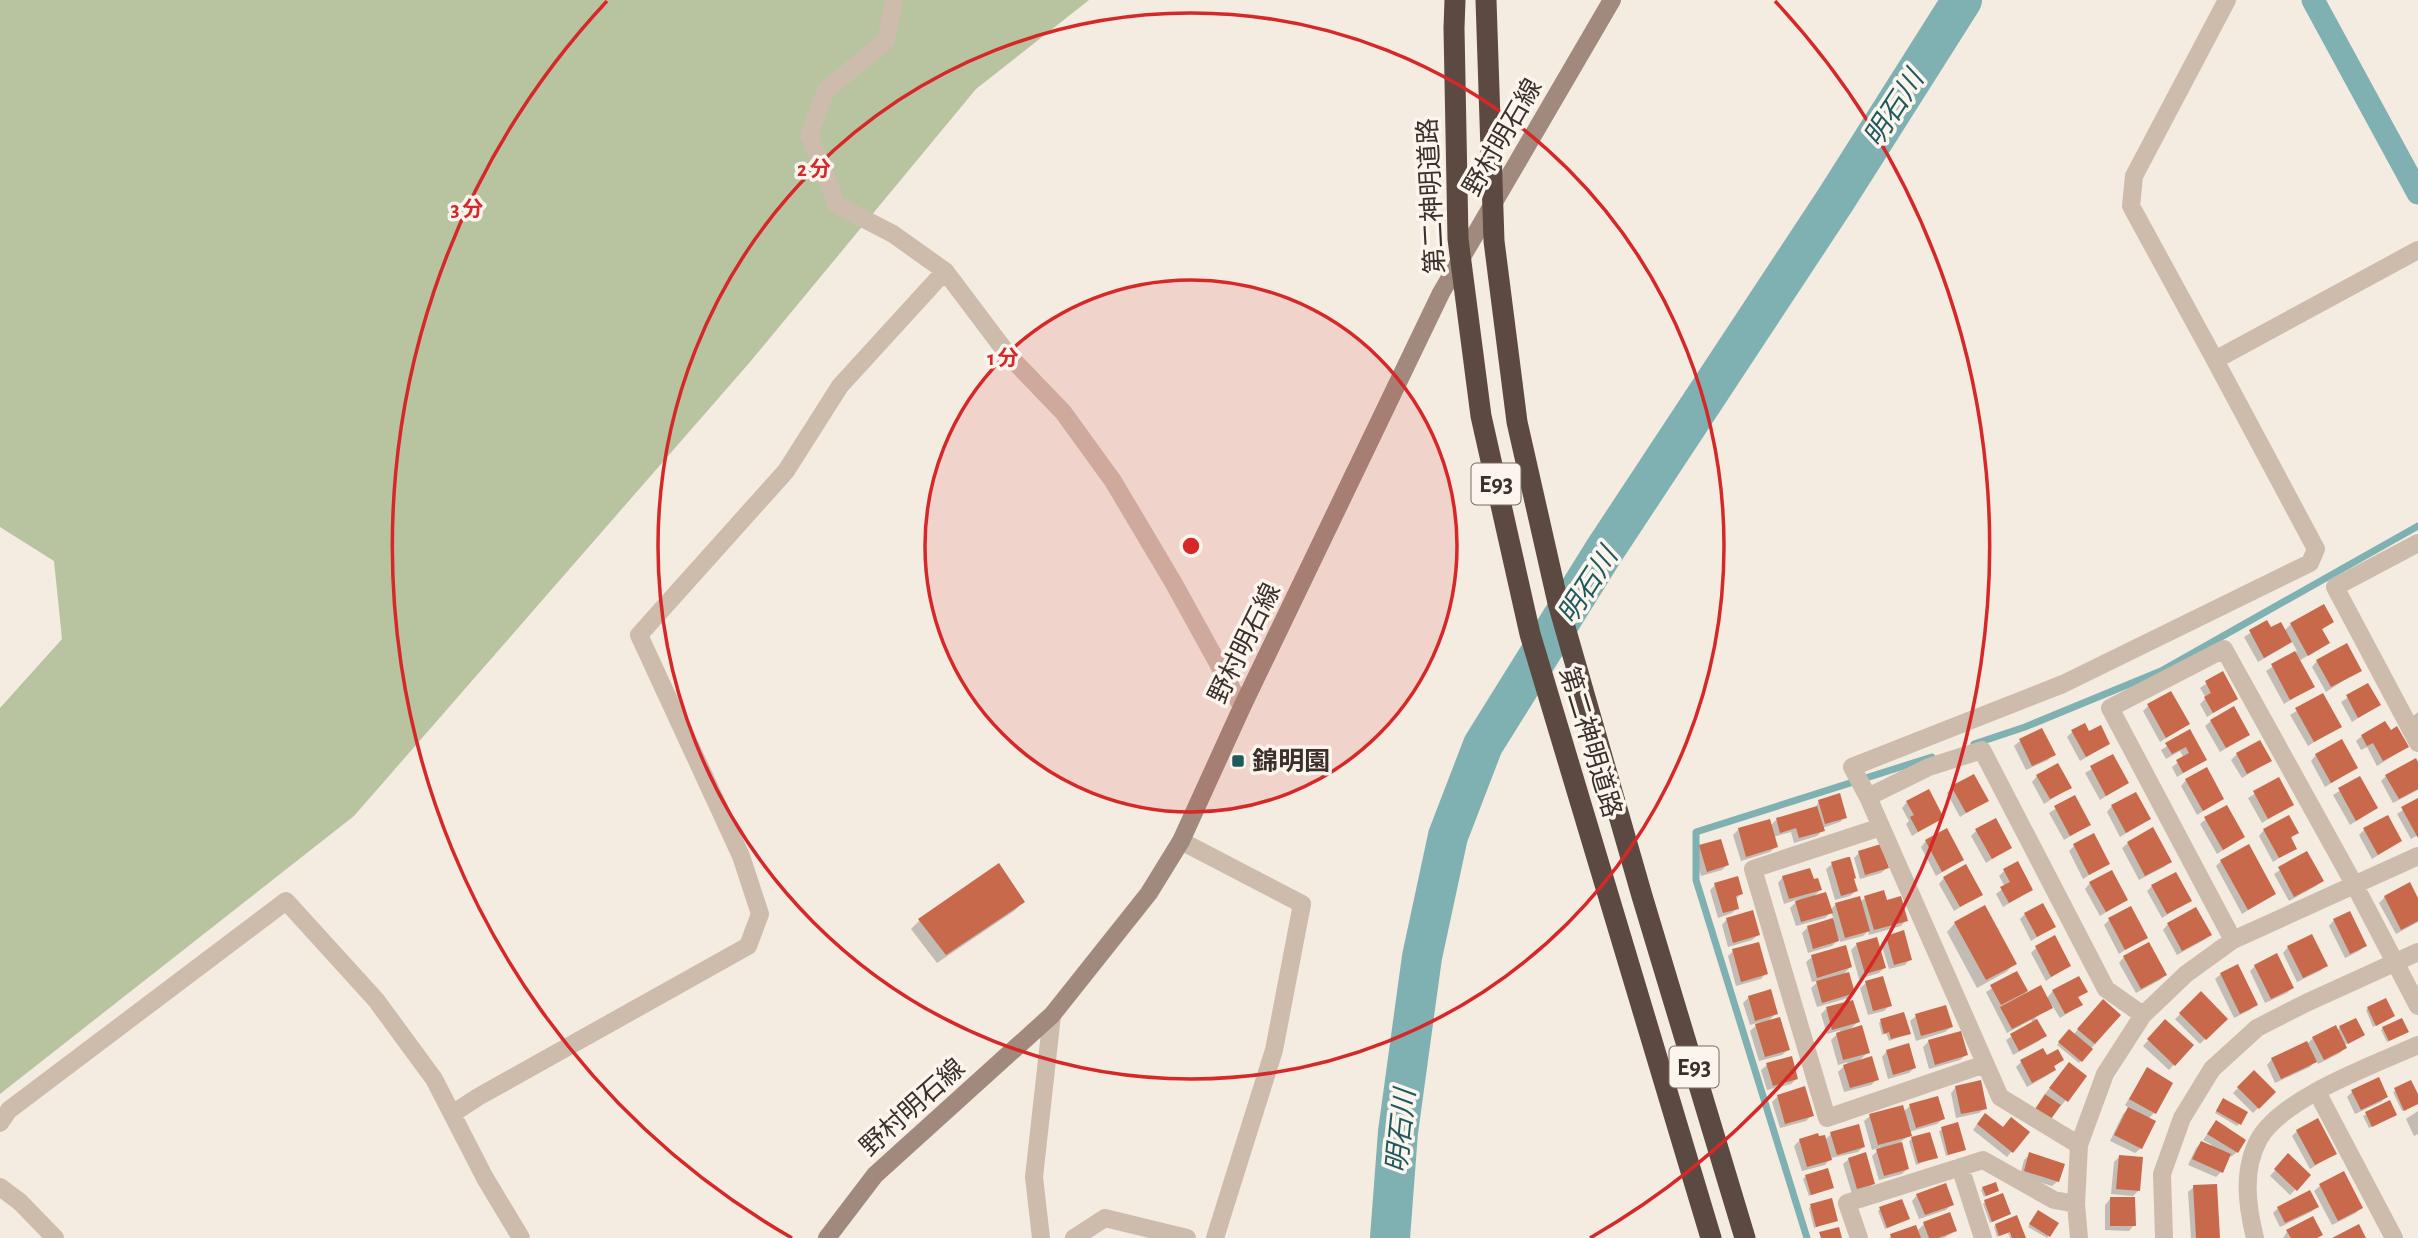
<svg xmlns="http://www.w3.org/2000/svg" width="2418" height="1238" viewBox="0 0 2418 1238" font-family="'Alegreya Sans','Noto Sans JP',sans-serif">
<style>
.green{fill:#b8c4a0}
.shadow{fill:#0003}
.lines{fill:none;stroke-linecap:round;stroke-linejoin:round}
.stream{stroke:#7fb0b2;stroke-width:7}
.canal{stroke:#7fb0b2;stroke-width:23}
.river{stroke:#7fb0b2;stroke-width:40}
.building{fill:#c8694b}
.minor{stroke:#cdbbac;stroke-width:18}
.tertiary{stroke:#cdbbac;stroke-width:18}
.secondary{stroke:#a18a7d;stroke-width:18}
.motorway{stroke:#5c4a42;stroke-width:21}
.ring{fill:none;stroke:#d62828;stroke-width:3.5}
.poi-dot{fill:#1f5a5e;stroke:#fbf5ee;stroke-width:2.5}
.labels{text-anchor:middle;stroke-width:7;stroke-linejoin:round;paint-order:stroke}
.shield{fill:#fbf5ee;stroke:#756b66;stroke-width:2}
.shield-label{font-size:24px;font-weight:bold;fill:#3b302b}
.street-label{font-size:26px;fill:#3b302b;stroke:#fbf5ee}
.poi-label{font-size:26px;font-weight:bold;fill:#3b302b;stroke:#fbf5ee;text-anchor:start}
.water-label{font-size:28px;font-style:italic;fill:#1f5a5e;stroke:#fbf5ee}
.centre{fill:#d62828;stroke:#fbf5ee;stroke-width:3.5}
.ring-label{font-size:21px;text-anchor:middle;font-weight:bold;fill:#d62828;stroke:#fbf5ee;stroke-width:7;stroke-linejoin:round;paint-order:stroke}
</style>
<rect width="100%" height="100%" fill="#f4ebe1"/>
<path class="green" d="M0,0H1089L976,89L750,362L354,816L0,1094V708L62,639L54,561L0,527Z"/>
<path class="shadow" d="M2332,622L2321,630L2328,643L2299,661L2313,686L2284,704L2266,671L2297,651L2291,640L2284,647L2258,662L2244,637L2266,623L2270,630L2284,631L2291,624Z
M2317,661L2360,670L2326,692L2312,667Z
M2222,673L2236,698L2207,717L2200,704L2206,698L2200,688Z
M2368,685L2378,705L2352,722L2341,702Z
M2323,695L2340,726L2308,746L2290,715Z
M2148,706L2187,724L2160,742L2143,711Z
M2418,712V738L2408,720Z
M2211,721L2248,735L2220,752L2205,726Z
M2041,730L2053,754L2048,760L2026,770L2014,746L2020,741Z
M2072,732L2089,734L2108,744L2080,761L2067,737Z
M2189,732L2205,760L2177,777L2172,767L2184,758L2180,751L2166,759L2161,750Z
M2362,736L2407,747L2377,766L2367,747L2361,750L2356,741Z
M2237,754L2269,761L2242,778L2231,760Z
M2316,755L2356,768L2325,787L2311,761Z
M2113,756L2127,783L2100,800L2085,773Z
M2418,766V790L2393,803L2381,781L2386,776Z
M2037,776L2069,788L2044,804L2032,782Z
M2360,778L2376,808L2350,825L2333,795Z
M2278,779L2292,804L2262,823L2248,798Z
M2186,780L2222,799L2197,815L2181,786Z
M1952,788L1986,801L1960,817L1947,793Z
M2074,797L2089,825L2064,840L2049,813Z
M2418,800V835L2411,839L2397,814Z
M1819,801L1845,817L1840,822L1822,828L1823,830L1817,836L1794,843L1791,832L1773,837L1776,847L1770,852L1741,861L1733,835L1739,829L1770,826L1776,820L1815,809Z
M1907,802L1942,817L1912,836L1906,824L1909,821L1902,808Z
M2112,806L2149,819L2120,837L2107,812Z
M2206,819L2243,837L2217,854L2200,824Z
M2264,830L2297,832L2290,839L2295,848L2273,862L2259,836Z
M2364,830L2400,841L2372,859L2359,835Z
M1976,831L2010,847L1986,863L1971,836Z
M1720,841L1727,865L1722,870L1701,876L1694,852L1699,847Z
M1926,841L1962,860L1936,876L1921,847Z
M2128,843L2170,862L2164,867L2139,880L2122,848Z
M2074,846L2108,863L2083,879L2069,851Z
M1859,853L1887,868L1881,873L1860,879L1854,858Z
M2307,853L2322,881L2316,886L2289,901L2274,874Z
M2221,861L2274,894L2242,914L2216,866Z
M1832,864L1856,891L1850,896L1835,900L1826,869Z
M999,866L1023,902L1014,911L937,963L911,929L919,921Z
M2004,871L2031,890L2003,907L1996,894L2005,887L1999,876Z
M1783,877L1812,881L1820,890L1812,898L1830,910L1836,904L1860,902L1865,898L1906,920L1901,926L1869,935L1868,931L1863,936L1840,942L1839,939L1832,946L1808,953L1802,933L1808,927L1834,920L1831,912L1825,918L1796,926L1790,908L1799,899L1784,904L1778,883Z
M1944,878L1981,894L1954,911L1939,884Z
M2090,883L2126,900L2100,916L2085,889Z
M2409,884L2418,901V922L2396,934L2379,903L2385,897Z
M1715,885L1741,894L1735,900L1737,908L1732,913L1718,918L1710,890Z
M2152,886L2190,900L2162,918L2147,891Z
M2025,914L2054,926L2031,941L2020,919Z
M1727,919L1758,935L1752,940L1728,947L1722,925Z
M2109,920L2145,937L2119,954L2104,925Z
M2334,920L2365,946L2359,951L2345,958L2329,926Z
M1955,923L2015,963L2006,972L1977,988L1947,932Z
M2168,924L2210,935L2204,940L2177,955L2163,930Z
M1887,937L1910,959L1905,965L1889,969L1881,943Z
M1857,944L1884,968L1879,973L1859,979L1851,950Z
M2288,947L2326,966L2320,971L2297,982L2283,953Z
M1845,948L1850,967L1842,976L1853,993L1848,998L1817,1007L1811,988L1820,980L1812,982L1806,962L1812,957Z
M2036,948L2069,965L2046,981L2031,953Z
M1733,951L1766,973L1761,979L1736,986L1728,956Z
M2124,957L2165,975L2160,980L2136,993L2119,963Z
M2255,966L2292,988L2287,993L2265,1003L2250,971Z
M2016,973L2027,994L2046,999L2053,991L2086,992L2077,998L2081,1005L2060,1018L2052,1005L2035,1018L2044,1035L2039,1041L2013,1055L2006,1040L2033,1023L2031,1020L2007,1033L1986,992Z
M2221,974L2256,1005L2250,1010L2234,1018L2215,979Z
M1866,983L1890,1005L1884,1011L1868,1015L1860,988Z
M2201,994L2225,1019L2200,1044L2175,1019Z
M1749,997L1776,1013L1767,1023L1788,1050L1782,1055L1759,1061L1750,1031L1760,1022L1750,1025L1743,1003Z
M2098,1007L2119,1015L2079,1063L2057,1045L2069,1031L2073,1035Z
M2368,1008L2391,1018L2373,1027L2366,1010Z
M1826,1009L1858,1022L1848,1031L1868,1052L1858,1062L1877,1079L1871,1085L1844,1092L1838,1072L1848,1062L1838,1065L1831,1040L1841,1030L1827,1034L1821,1014Z
M1916,1016L1951,1027L1945,1032L1916,1041L1910,1021Z
M1881,1021L1909,1033L1889,1041L1886,1033L1882,1035L1879,1023Z
M2166,1021L2192,1045L2169,1070L2143,1046Z
M2340,1027L2361,1037L2344,1045L2345,1048L2340,1053L2318,1064L2316,1060L2310,1067L2275,1083L2267,1065L2272,1059L2307,1044L2313,1038L2337,1031Z
M2383,1028L2404,1034L2387,1042L2381,1030Z
M1960,1033L1966,1055L1960,1060L1929,1069L1923,1047L1928,1042Z
M1887,1051L1914,1068L1909,1073L1888,1079L1882,1057Z
M2047,1058L2062,1060L2052,1068L2053,1070L2048,1075L2027,1087L2016,1067L2021,1062Z
M2069,1064L2085,1076L2061,1106L2045,1094Z
M1767,1065L1796,1079L1791,1084L1767,1090L1761,1070Z
M2147,1070L2171,1083L2154,1113L2148,1119L2141,1148L2135,1153L2110,1141L2123,1114L2129,1108L2125,1105Z
M2254,1072L2274,1092L2253,1113L2233,1093Z
M2411,1082L2418,1098V1104L2402,1111L2393,1092Z
M1956,1087L1985,1108L1979,1113L1956,1118L1951,1093Z
M2352,1092L2386,1097L2381,1102L2355,1114L2347,1097Z
M1778,1096L1812,1115L1806,1121L1780,1128L1772,1102Z
M2389,1102L2393,1116L2369,1128L2363,1116Z
M2221,1103L2239,1124L2237,1126L2215,1113Z
M1910,1106L1943,1119L1937,1124L1909,1132L1910,1135L1900,1142L1907,1169L1902,1174L1879,1180L1872,1156L1881,1147L1872,1150L1864,1121L1870,1116L1903,1112Z
M2418,1111V1134L2414,1136L2406,1119Z
M1980,1120L2003,1129L2027,1132L2007,1157L1973,1130Z
M2216,1122L2237,1152L2231,1157L2229,1155L2221,1172L2216,1177L2188,1165L2196,1148L2201,1143L2211,1147L2212,1145L2203,1140Z
M1956,1124L1964,1149L1946,1156L1939,1131Z
M2297,1131L2335,1153L2310,1169L2292,1136Z
M1831,1134L1863,1147L1858,1152L1831,1158L1825,1165L1802,1171L1794,1146L1800,1140H1825Z
M1912,1139L1936,1157L1916,1165L1909,1141Z
M2030,1154L2058,1181L2052,1186L2020,1176L2024,1160Z
M2120,1156L2138,1191L2133,1196L2111,1194L2114,1162Z
M2288,1156L2309,1175L2290,1195L2270,1176Z
M1849,1159L1873,1184L1868,1189L1852,1194L1843,1164Z
M2343,1173L2361,1207L2356,1213L2332,1225L2314,1191L2320,1186Z
M1806,1176L1832,1188L1809,1196L1803,1179Z
M2194,1187L2218,1238H2191L2188,1192Z
M1983,1188L1997,1191L1984,1197L1981,1190Z
M1917,1195L1952,1204L1946,1210L1919,1219L1912,1201Z
M2110,1199L2134,1225L2129,1231L2105,1230V1205Z
M1985,1202L2009,1214L1990,1223L1983,1204Z
M1811,1206L1836,1220L1814,1228L1809,1208Z
M2317,1207L2311,1212L2280,1227L2273,1213L2278,1208Z
M1880,1209L1908,1219L1885,1229L1878,1211Z
M2036,1214L2057,1223L2047,1238L2028,1227Z
M1924,1224L1955,1231L1944,1238H1888L1917,1231Z
M1996,1225L2024,1238H2010L2008,1233L1997,1237L1994,1227Z
M2287,1232L2321,1234L2317,1238V1236L2313,1238H2283Z"/>
<g class="lines">
<path class="stream" d="M1974,744L2025,727L2161,671L2418,526
M1807,1238L1696,880V832L1932,757"/>
<path class="canal" d="M2313,0L2418,193"/>
<path class="river" d="M1390,1238L1398,1132L1422,957L1448,836L1483,745L1604,551L1836,199L1962,0"/>
</g>
<path class="building" d="M2324,604L2334,622L2322,629L2330,643L2308,656L2290,623Z
M2267,620L2271,627L2281,622L2292,642L2264,658L2249,630Z
M2347,643L2362,671L2331,687L2316,660Z
M2295,651L2315,687L2290,700L2271,664Z
M2223,671L2238,699L2213,713L2204,697L2211,693L2205,681Z
M2368,683L2381,705L2358,718L2346,695Z
M2171,691L2190,724L2166,738L2147,704Z
M2323,693L2342,727L2314,742L2295,708Z
M2234,706L2250,735L2226,748L2210,720Z
M2385,721L2391,730L2397,726L2409,747L2383,761L2373,743L2367,746L2361,735Z
M2085,723L2089,731L2101,725L2110,744L2086,757L2071,730Z
M2042,728L2056,755L2032,766L2019,739Z
M2190,729L2207,760L2183,773L2176,760L2189,753L2186,747L2172,754L2165,743Z
M2342,739L2358,768L2331,783L2315,754Z
M2260,740L2272,761L2247,774L2236,753Z
M2113,754L2129,783L2106,796L2090,766Z
M2416,758L2418,762V789L2399,799L2385,775Z
M2058,763L2072,788L2050,799L2036,775Z
M2207,767L2224,799L2203,811L2185,779Z
M1974,774L1989,801L1966,813L1951,786Z
M2360,776L2378,808L2356,821L2338,788Z
M2279,777L2294,805L2268,819L2253,791Z
M1929,789L1944,818L1918,832L1910,817L1914,815L1906,801Z
M2136,792L2151,819L2126,833L2111,805Z
M1840,793L1847,818L1825,824L1818,800Z
M2075,795L2091,825L2070,836L2054,806Z
M2418,798V838L2401,807Z
M2227,805L2245,837L2223,850L2204,817Z
M1817,806L1825,831L1799,838L1796,828L1780,833L1776,818Z
M2289,815L2299,833L2291,837L2297,849L2279,858L2263,829Z
M2388,815L2402,841L2378,855L2363,828Z
M1996,818L2012,848L1992,859L1975,829Z
M1770,819L1778,847L1746,857L1738,828Z
M2153,827L2172,862L2145,876L2127,842Z
M1947,828L1964,860L1942,872L1925,840Z
M2094,833L2110,864L2089,875L2073,844Z
M1721,839L1729,865L1707,872L1699,845Z
M1881,844L1889,868L1865,875L1858,851Z
M2249,844L2276,894L2248,910L2220,860Z
M2307,851L2324,881L2294,897L2278,867Z
M1848,857H1850L1856,878L1854,879L1858,891L1841,896L1831,862Z
M2018,861L2033,890L2009,903L2000,887L2010,882L2003,869Z
M999,863L1025,902L946,955L918,919Z
M1966,864L1983,895L1960,907L1943,877Z
M1810,868L1814,879L1818,878L1822,890L1789,899L1782,876Z
M2112,870L2128,900L2106,912L2089,882Z
M2176,872L2192,901L2167,914L2151,885Z
M1738,876L1743,894L1736,896L1739,909L1723,913L1714,883Z
M2410,882L2418,898V921L2401,930L2384,896Z
M1884,890L1887,900L1901,896L1908,921L1874,930L1864,896Z
M1826,892L1833,913L1801,922L1795,901Z
M1860,896L1870,931L1845,938L1835,903Z
M2043,903L2056,927L2037,937L2024,913Z
M1985,905L2017,964L1986,980L1954,922Z
M2131,906L2148,938L2125,950L2108,918Z
M2196,907L2212,935L2182,951L2167,923Z
M1753,910L1760,935L1733,943L1726,918Z
M2350,911L2367,946L2350,954L2333,919Z
M1833,918L1839,941L1813,949L1807,926Z
M1904,930L1912,960L1894,965L1886,936Z
M2312,934L2328,966L2303,978L2287,946Z
M2055,935L2071,966L2051,977L2035,946Z
M1877,937L1886,968L1865,974L1856,943Z
M1759,942L1768,974L1741,982L1732,949Z
M2149,942L2167,975L2141,989L2123,956Z
M1846,945L1852,967L1817,978L1811,955Z
M2277,953L2294,988L2271,999L2254,965Z
M2238,964L2258,1005L2240,1014L2220,973Z
M2017,971L2028,991L2001,1005L1990,985Z
M1849,972L1855,993L1822,1003L1816,981Z
M1883,976L1892,1006L1873,1011L1865,981Z
M2079,976L2088,992L2078,997L2083,1005L2065,1014L2052,990Z
M2041,985L2053,1008L2012,1029L2000,1007Z
M1771,989L1778,1014L1755,1021L1748,996Z
M2201,991L2228,1019L2206,1040L2179,1013Z
M2386,998L2395,1016L2376,1026L2367,1007Z
M2103,999L2121,1015L2095,1044L2077,1029Z
M1853,1000L1860,1022L1832,1030L1826,1007Z
M1946,1005L1953,1027L1921,1036L1915,1014Z
M1904,1012L1911,1034L1891,1039L1889,1032L1884,1034L1880,1019Z
M1780,1017L1790,1050L1765,1057L1755,1024Z
M2356,1018L2365,1035L2348,1044L2339,1026Z
M2402,1018L2409,1032L2389,1041L2382,1027Z
M2037,1019L2047,1036L2019,1051L2010,1034Z
M2165,1019L2194,1045L2175,1066L2147,1039Z
M1862,1025L1870,1053L1843,1060L1836,1033Z
M2336,1025L2347,1048L2324,1060L2312,1037Z
M2069,1029L2093,1049L2082,1062L2058,1042Z
M1961,1031L1968,1055L1935,1065L1928,1040Z
M2307,1041L2317,1062L2281,1079L2271,1058Z
M1909,1043L1916,1068L1893,1075L1886,1050Z
M2043,1048L2047,1055L2058,1049L2064,1060L2054,1066L2056,1070L2032,1083L2020,1060Z
M1792,1056L1798,1079L1773,1086L1766,1063Z
M1872,1056L1879,1080L1850,1088L1843,1065Z
M2069,1062L2087,1076L2068,1102L2049,1088Z
M2147,1067L2173,1083L2156,1114L2129,1099Z
M2254,1070L2276,1092L2259,1109L2237,1087Z
M2379,1077L2388,1097L2361,1110L2351,1090Z
M1981,1080L1987,1109L1961,1114L1955,1086Z
M2411,1080L2418,1094V1104L2404,1111L2394,1088Z
M1805,1086L1814,1116L1785,1124L1777,1095Z
M2045,1094L2061,1105L2051,1119L2035,1109Z
M1938,1096L1945,1119L1916,1128L1909,1104Z
M2223,1098L2248,1112L2241,1125L2216,1111Z
M2390,1100L2397,1115L2372,1127L2365,1112Z
M1903,1105L1912,1136L1878,1145L1869,1114Z
M2128,1107L2156,1121L2142,1149L2114,1135Z
M1985,1113L2003,1127L2011,1117L2030,1132L2013,1153L1977,1124Z
M2318,1118L2337,1154L2315,1165L2296,1130Z
M2216,1120L2246,1140L2238,1153L2207,1134Z
M1958,1122L1966,1150L1948,1155L1941,1127Z
M1859,1124L1865,1147L1837,1155L1830,1132Z
M1930,1132L1938,1158L1918,1163L1911,1137Z
M1818,1133L1819,1136L1825,1135L1832,1160L1807,1167L1799,1139Z
M2201,1141L2231,1154L2223,1173L2192,1159Z
M1902,1142L1909,1169L1884,1176L1876,1149Z
M1866,1152L1875,1184L1857,1189L1848,1158Z
M2029,1152L2065,1164L2059,1182L2024,1171Z
M2288,1153L2311,1175L2297,1191L2274,1169Z
M2119,1155L2143,1157L2140,1191L2116,1189Z
M1828,1168L1834,1188L1811,1195L1805,1175Z
M2344,1171L2363,1208L2338,1221L2319,1184Z
M1996,1182L1999,1191L1986,1196L1982,1187Z
M1946,1183L1954,1205L1925,1215L1916,1194Z
M2217,1184L2220,1238H2196L2193,1185Z
M2310,1190L2319,1207L2285,1223L2277,1207Z
M2003,1193L2011,1214L1992,1222L1984,1200Z
M2110,1197H2135L2136,1226H2110Z
M1832,1198L1838,1221L1816,1227L1810,1204Z
M1902,1199L1910,1219L1887,1228L1879,1207Z
M2038,1210L2059,1223L2050,1237L2029,1224Z
M1950,1212L1957,1231L1938,1238H1929L1923,1222Z
M2017,1215L2026,1238H2012L2010,1232L1999,1236L1995,1224Z
M2313,1216L2323,1235L2317,1238H2291L2286,1230Z
M2359,1224L2366,1238H2332Z
M1916,1225L1921,1238H1891L1890,1234Z
M1839,1227L1842,1238H1821L1819,1232Z"/>
<g class="lines">
<path class="minor" d="M894,0L886,41L826,90L809,135L837,205L893,234L945,271L1009,356L1063,412L1113,481L1173,582L1242,707
M2227,0L2134,176L2131,206L2215,360L2418,250
M2418,543L2335,587L2418,743
M1868,797L1852,767L2063,684L2310,563L2316,549L2215,360
M1881,827L1753,869L1827,1118L1985,1064
M1181,841L1302,904L1274,1050L1215,1238
M2233,940L2110,708L2224,649L2354,884L2418,1006
M2317,1092L2394,1238
M452,1114L478,1097L748,946L760,914L741,856L639,635L786,471L840,386L945,271
M0,1123L9,1110L286,901L376,1000L434,1079L485,1178L521,1238
M2079,1145L2000,1097L1868,797L1929,767L1982,750L2106,989L2143,1015
M1960,1167L1983,1238
M0,1187L20,1202L55,1238
M1041,1238L1034,1177L1052,1015
M1074,1238L1105,1218L1187,1238
M1859,1238L1847,1203L1983,1160L2054,1200L2076,1204
M2079,1238L2076,1204L2079,1145L2105,1074L2143,1015L2186,974L2233,940L2418,856
M2255,1238C2247,1206 2242,1170 2259,1139C2283,1097 2374,1065 2418,1045"/>
<path class="tertiary" d="M2164,1238L2162,1174L2182,1118L2212,1069L2257,1028L2306,1003L2418,952"/>
<path class="secondary" d="M827,1238L875,1175L1052,1015L1149,893L1181,841L1242,707L1441,293L1612,0"/>
<path class="motorway" d="M1455,0L1454,28L1458,239L1481,416L1530,634L1711,1238
M1486,0L1494,241L1517,422L1558,603L1642,896L1745,1238"/>
</g>
<circle cx="1191" cy="546" r="266" fill="#d62828" fill-opacity=".12"/>
<g class="ring">
<circle cx="1191" cy="546" r="266"/>
<circle cx="1191" cy="546" r="533"/>
<path d="M792 1238A799 799 0 0 1 607 1M1775 1A799 799 0 0 1 1590 1238"/>
</g>
<rect class="poi-dot" x="1231" y="754" width="14" height="14" rx="3.5"/>
<g class="labels">
<g class="shield">
<rect x="1471.5" y="463.5" width="49" height="41" rx="5"/>
<rect x="1669.5" y="1046.5" width="49" height="41" rx="5"/>
</g>
<g class="shield-label">
<text x="1496" y="492">E93</text>
<text x="1694" y="1075">E93</text>
</g>
<g class="street-label">
<text transform="translate(1502 137) rotate(-60)" y="9">野村明石線</text>
<text transform="translate(1431 196) rotate(-93)" y="9">第二神明道路</text>
<text transform="translate(1244 643) rotate(-64)" y="9">野村明石線</text>
<text transform="translate(1591 742) rotate(73)" y="9">第二神明道路</text>
<text transform="translate(912 1107) rotate(-42)" y="9">野村明石線</text>
</g>
<g class="poi-label">
<text x="1252" y="770">錦明園</text>
</g>
<g class="water-label">
<text transform="translate(1893 108) rotate(-57)" y="10">明石川</text>
<text transform="translate(1587 585) rotate(-57)" y="10">明石川</text>
<text transform="translate(1400 1131) rotate(-84)" y="10">明石川</text>
</g>
</g>
<circle cx="1191" cy="546" r="10" class="centre"/>
<g class="ring-label">
<text x="814" y="176">2 分</text>
<text x="467" y="216">3 分</text>
<text x="1003" y="365">1 分</text>
</g>
</svg>
